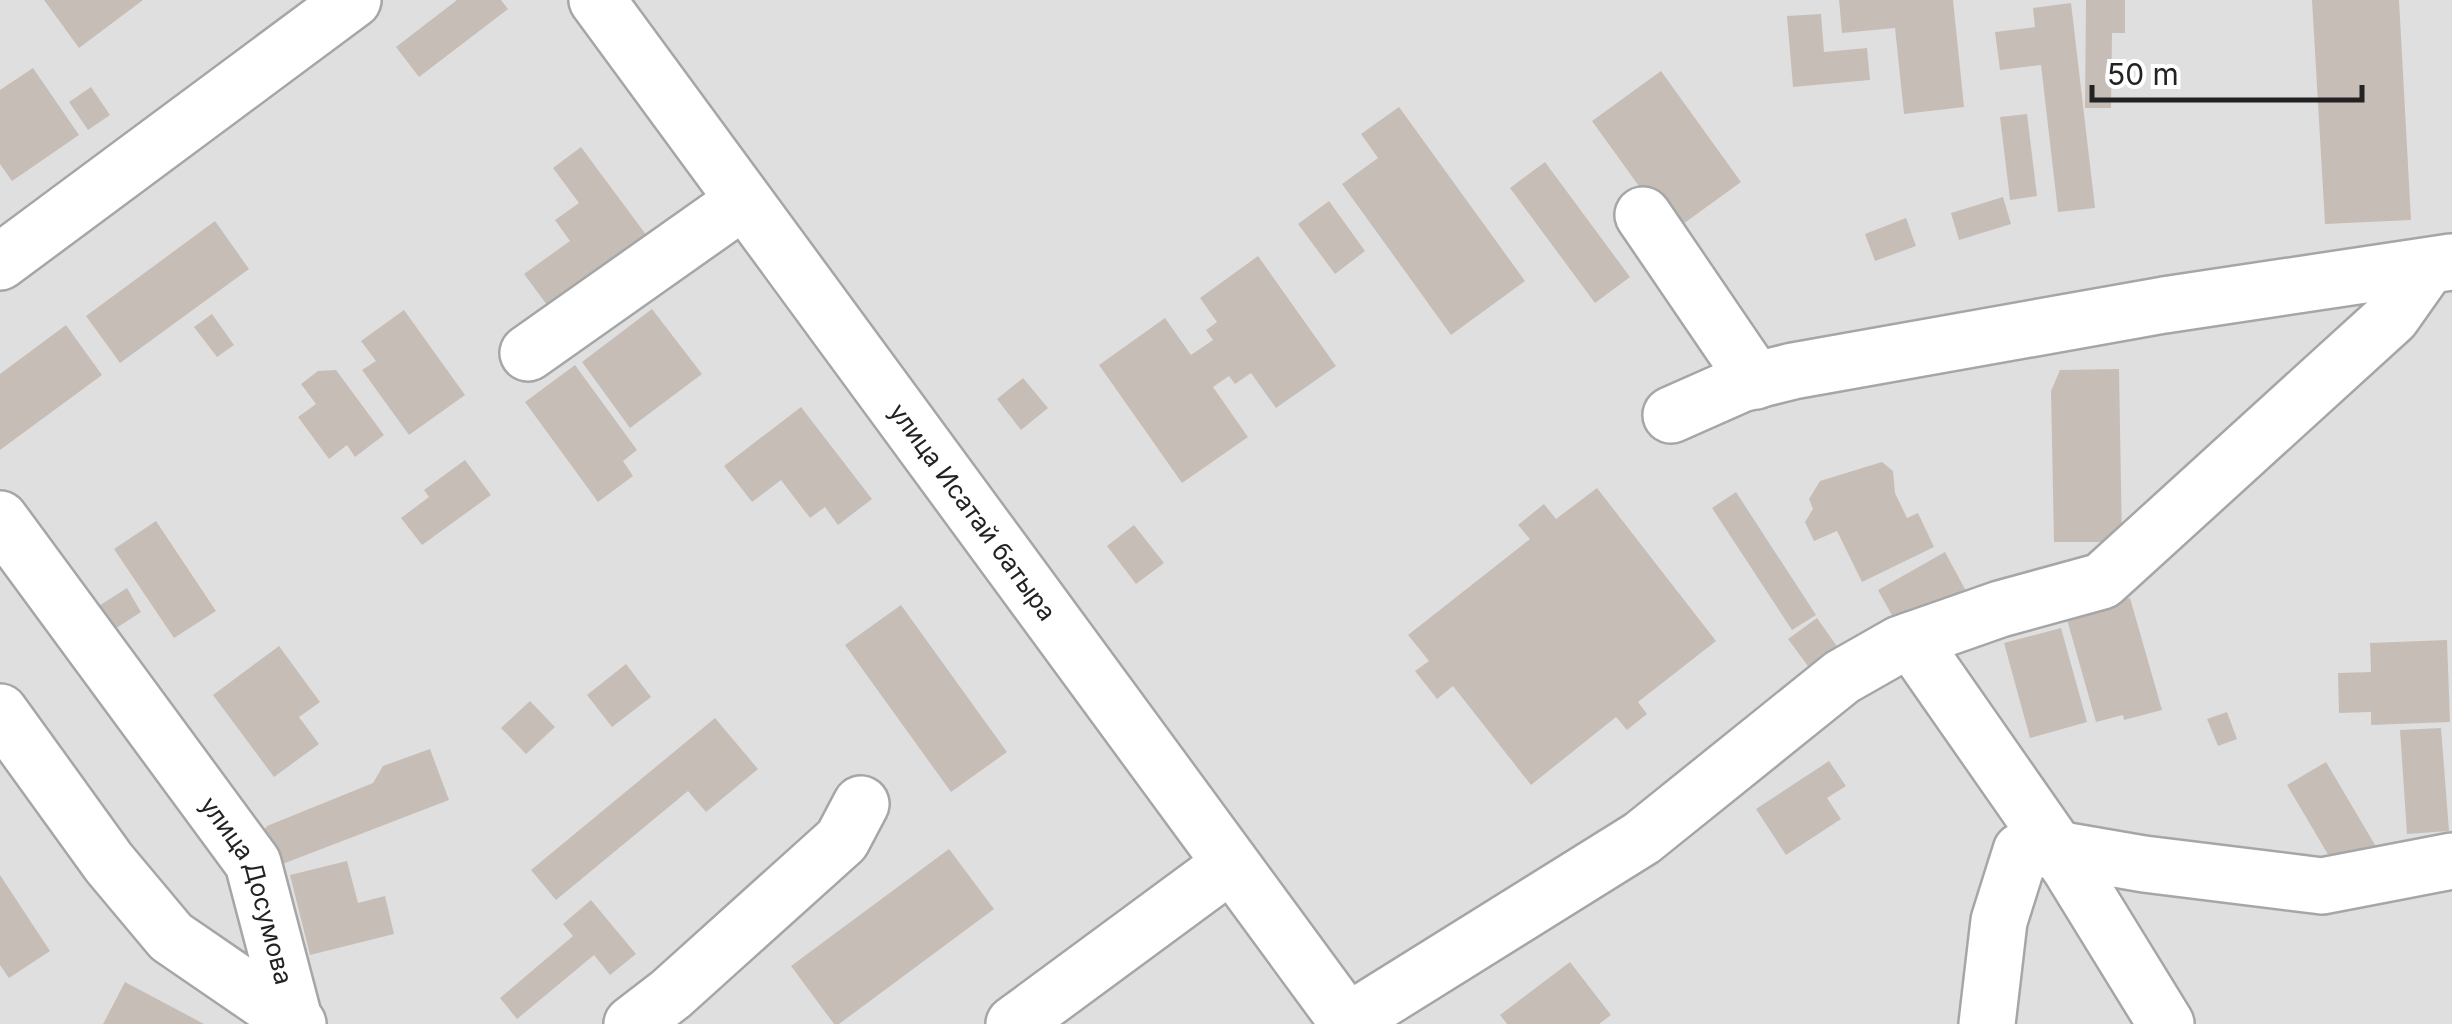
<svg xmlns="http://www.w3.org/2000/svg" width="2452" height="1024" viewBox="0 0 2452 1024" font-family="Inter,sans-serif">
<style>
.residential{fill:#e0dfdf}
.building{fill:#c7bdb7}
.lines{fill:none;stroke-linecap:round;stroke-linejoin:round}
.minor-casing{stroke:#a6a6a6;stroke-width:60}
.minor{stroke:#fff;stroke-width:55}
.labels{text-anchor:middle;stroke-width:8;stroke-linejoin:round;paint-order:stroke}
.street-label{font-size:25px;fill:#222;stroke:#fff}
</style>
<rect width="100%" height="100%" fill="#f2eee9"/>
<path class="residential" d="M0,0H2452V1024H0Z"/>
<path class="building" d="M44,0H143L79,48Z
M457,0H501L508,9L419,77L396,47Z
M1839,0H1953L1964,107L1904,114L1895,28L1842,33Z
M2086,0H2125V33H2112L2111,108H2085Z
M2312,0H2399L2411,220L2325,224Z
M2071,3L2095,208L2058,212L2041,65L2000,70L1995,32L2035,27L2033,8Z
M1821,14L1824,52L1867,48L1870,80L1793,87L1787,16Z
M33,68L79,135L12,181L0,164V90Z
M1661,71L1741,182L1672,232L1592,121Z
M91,87L110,115L88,130L69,102Z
M1399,107L1525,281L1451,335L1342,184L1378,158L1361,134Z
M2027,114L2037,196L2010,200L2000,117Z
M581,147L650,240L553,313L524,274L570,241L555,220L579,203L553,168Z
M1545,162L1630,277L1595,303L1510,188Z
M2003,197L2011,224L1959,240L1951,213Z
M1329,201L1365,251L1335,274L1298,224Z
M1906,218L1916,246L1875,261L1865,234Z
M215,221L249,269L120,363L86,316Z
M1258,256L1336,366L1276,408L1251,373L1235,384L1229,376L1213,387L1248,437L1182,483L1099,365L1165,318L1191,355L1213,340L1206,330L1217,322L1200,298Z
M652,309L702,374L630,428L582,362Z
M404,310L465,395L409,435L362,370L376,361L361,341Z
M212,314L234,345L217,357L194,327Z
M66,325L102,375L0,450V374Z
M575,365L637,450L623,461L633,476L598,502L525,402Z
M2119,369L2122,542H2054L2051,391L2060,370Z
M336,370L384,435L355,457L347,445L329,459L298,417L316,404L301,384L318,371Z
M1023,378L1048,408L1021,430L997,399Z
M801,407L872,499L838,525L825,507L810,518L781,480L752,502L724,466Z
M465,460L491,495L422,545L401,518L429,497L424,490Z
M1882,462L1893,471L1895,493L1907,518L1918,513L1934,547L1862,582L1837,531L1814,541L1805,522L1813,509L1809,499L1820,481Z
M1597,488L1716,641L1638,702L1647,714L1627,730L1616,717L1531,785L1453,686L1437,699L1415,671L1429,661L1408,635L1530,539L1518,525L1544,504L1556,519Z
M1736,492L1816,615L1792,630L1712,508Z
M156,521L216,611L174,638L114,549Z
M1134,525L1164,563L1136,584L1107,546Z
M1945,552L1966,591L1899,628L1878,590Z
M127,588L141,612L98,640L83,616Z
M2130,598L2162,710L2124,720L2123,715L2096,722L2066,616Z
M901,605L1007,752L951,792L845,645Z
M1817,618L1841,652L1813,673L1788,639Z
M2061,628L2087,722L2030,738L2004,643Z
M2447,640L2450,722L2371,725V712L2339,713L2338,673L2371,672L2370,643Z
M279,646L320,702L299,717L319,744L274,777L213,695Z
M626,664L651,697L612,727L587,695Z
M530,701L555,727L526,754L501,728Z
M2227,712L2237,739L2218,746L2207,719Z
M715,718L758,769L706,812L688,791L556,900L531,870Z
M2441,728L2449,831L2407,834L2400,730Z
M430,749L449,800L280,865L258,839L267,826L373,783L383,766Z
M1829,761L1846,786L1827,798L1841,819L1786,855L1756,809Z
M2326,762L2375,845L2336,868L2287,785Z
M949,849L994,909L839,1024H834L791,966Z
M347,861L358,903L385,896L394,934L310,955L290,875Z
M0,875L50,951L9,978L0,965Z
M591,900L636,954L610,975L594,955L517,1019L500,998L573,936L563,924Z
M1570,962L1611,1015L1599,1024H1507L1500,1015Z
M125,982L204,1024H103Z"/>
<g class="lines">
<defs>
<g id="minor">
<path id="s1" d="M597,0L1349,1024"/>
<path d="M1643,215L1756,381"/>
<path d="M0,262L353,0"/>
<path d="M528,353L742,202"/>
<path d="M1671,415L1741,384L1793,371L2164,305L2451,262"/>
<path id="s2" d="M0,519L253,863L294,1019"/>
<path d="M1911,640L2070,868L2166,1024"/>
<path d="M0,712L109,863L171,937L298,1024"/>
<path d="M1347,1022L1642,838L1842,677L1900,644L2000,609L2102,581L2392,317L2428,266"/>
<path d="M632,1024L671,994L842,840L861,804"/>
<path d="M1014,1024L1231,864"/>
<path d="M1987,1024L1999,921L2021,851L2057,849L2144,864L2322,886L2452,861"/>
</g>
</defs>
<use href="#minor" class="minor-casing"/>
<use href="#minor" class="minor"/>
</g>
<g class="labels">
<g class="street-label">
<text dy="9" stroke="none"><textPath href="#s1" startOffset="635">улица Исатай батыра</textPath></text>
<text dy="9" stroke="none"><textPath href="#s2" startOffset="450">улица Досумова</textPath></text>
</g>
</g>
<path d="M2092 85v15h270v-15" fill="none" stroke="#222222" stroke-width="5"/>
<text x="2107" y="85" font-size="30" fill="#222222" stroke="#ffffff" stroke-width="8" paint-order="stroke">50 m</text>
</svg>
